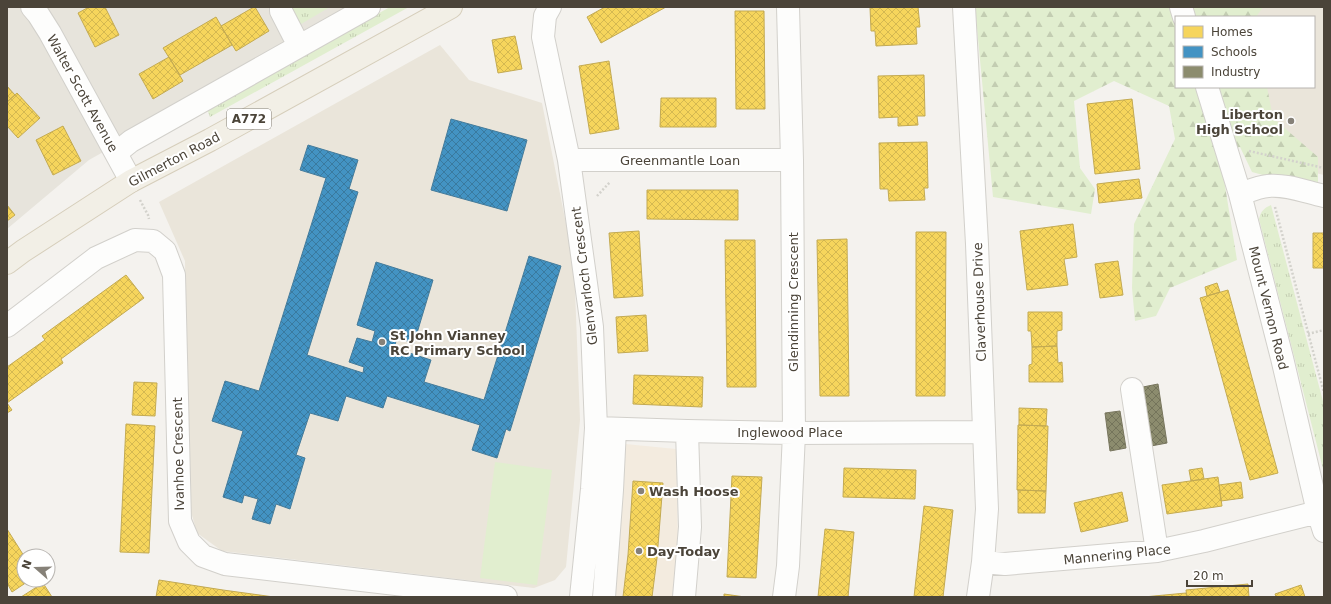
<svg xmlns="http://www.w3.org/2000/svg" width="1331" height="604" viewBox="0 0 1331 604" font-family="'DejaVu Sans',sans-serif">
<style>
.residential{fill:#e7e4dc}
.commercial{fill:#f3ebdf}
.education{fill:#eae5da}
.grass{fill:url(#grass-tufts)}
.forest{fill:url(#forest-firs)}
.garden{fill:#e1eecf}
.homes{fill:url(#homes-cross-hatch);stroke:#c3aa52}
.schools{fill:url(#schools-cross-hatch);stroke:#457b9a}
.industry{fill:url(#industry-cross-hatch);stroke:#78765e}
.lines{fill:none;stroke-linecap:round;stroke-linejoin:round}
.minor-casing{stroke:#d2d0cb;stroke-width:24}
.major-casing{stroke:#d6cebb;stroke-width:24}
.path{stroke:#d3d2cc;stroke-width:2.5;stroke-dasharray:2 2;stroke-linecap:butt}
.minor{stroke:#fdfdfc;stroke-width:22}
.major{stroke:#f2efe6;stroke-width:22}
.poi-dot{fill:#868178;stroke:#fff;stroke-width:1.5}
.labels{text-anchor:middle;stroke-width:4;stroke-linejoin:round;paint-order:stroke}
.shield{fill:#fff;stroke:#817c74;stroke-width:1}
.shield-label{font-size:12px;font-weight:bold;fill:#4b4439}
.street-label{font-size:13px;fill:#4b4439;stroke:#fff}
.poi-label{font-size:13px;font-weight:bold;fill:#4b4439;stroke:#fff;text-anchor:start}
</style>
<defs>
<pattern id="grass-tufts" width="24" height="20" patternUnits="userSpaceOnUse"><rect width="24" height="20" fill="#e1eecf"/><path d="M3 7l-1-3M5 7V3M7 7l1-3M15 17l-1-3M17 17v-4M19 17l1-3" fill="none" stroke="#c3cdb2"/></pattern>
<pattern id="forest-firs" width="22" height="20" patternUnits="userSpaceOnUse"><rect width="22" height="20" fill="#e1eecf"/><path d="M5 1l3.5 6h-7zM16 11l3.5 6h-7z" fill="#c3cdb2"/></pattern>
<pattern id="homes-cross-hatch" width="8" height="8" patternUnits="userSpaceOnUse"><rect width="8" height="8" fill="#f6d55c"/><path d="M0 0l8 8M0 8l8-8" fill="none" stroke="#d4b851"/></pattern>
<pattern id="schools-cross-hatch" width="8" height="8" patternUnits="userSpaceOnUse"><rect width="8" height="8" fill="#4393c3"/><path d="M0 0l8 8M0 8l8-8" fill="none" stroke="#3a7a9f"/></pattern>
<pattern id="industry-cross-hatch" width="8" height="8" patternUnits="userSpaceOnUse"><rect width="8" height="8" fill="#8c8c6e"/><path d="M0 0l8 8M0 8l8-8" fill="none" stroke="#74745b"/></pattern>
</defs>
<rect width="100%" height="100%" fill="#f4f2ee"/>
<path class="residential" d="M7,7H360L89,160L7,229Z"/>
<path class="commercial" d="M605,442L676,449L678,541L672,597H593L600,520Z"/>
<path class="education" d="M1227,7H1324V175L1266,161L1249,87H1314V17H1230Z
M440,45L469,80L542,103L574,264L580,420L566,567L555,580L534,588L222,551L197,533L188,501L185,261L159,202Z"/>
<path class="grass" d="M290,7H330L296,27Z
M390,7H409L210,117L207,109Z
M1271,205L1324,405V473L1259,219C1261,211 1264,208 1271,205Z"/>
<path class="forest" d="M975,7H1263L1256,17H1176V87H1267L1273,118L1318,157V182L1274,178L1252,172L1240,147L1220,155L1237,260L1170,288L1156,316L1135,321L1132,288L1134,224L1175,139L1169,106L1114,81L1074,101L1080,168L1095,189L1091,214L993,197Z"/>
<path class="garden" d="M495,462L552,470L537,585L480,578Z"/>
<path class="homes" d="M89,7H105L119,35L95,47L78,13Z
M254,7H255L269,31L236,51L221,26Z
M605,7H666L601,43L587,17Z
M870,7H918L920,27H916L917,44L876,46L875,31H871Z
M735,11H764L765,109H736Z
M216,17L232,45L180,75L163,48Z
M515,36L522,69L498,73L492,40Z
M169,57L183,81L153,99L139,74Z
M609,61L619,129L590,134L579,66Z
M924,75L925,116H917L918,125L898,126V117L879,118L878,76Z
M7,86L15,95L7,102Z
M17,93L40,118L18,138L7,126V102Z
M661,98H716V127H660Z
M1132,99L1140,169L1095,174L1087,104Z
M63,126L81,161L53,175L36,140Z
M927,142L928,188H924L925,200L889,201L888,189H880L879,143Z
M1139,179L1142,198L1099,203L1097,184Z
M647,190H738V220L647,219Z
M7,205L15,215L7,221Z
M1073,224L1077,257L1064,259L1068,285L1027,290L1020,231Z
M639,231L643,296L614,298L609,233Z
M916,232H946L945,396H916Z
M1313,233H1324V268H1313Z
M847,239L849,396H820L817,240Z
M725,240H755L756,387H727Z
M1118,261L1123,295L1100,298L1095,264Z
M126,275L144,298L61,359L63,363L7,403L12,410L7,413V367L45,340L42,336Z
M1217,283L1220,292L1207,296L1205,287Z
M1228,290L1278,473L1250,480L1200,298Z
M1028,312H1062V330L1057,331V346L1032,347L1031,331H1028Z
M646,315L648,351L618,353L616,317Z
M1057,346L1058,363L1062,362L1063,382H1029V365L1032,364V347Z
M634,375L703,377L702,407L633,404Z
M134,382L157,383L155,416L132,415Z
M1019,408L1047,409L1046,426L1019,425Z
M126,424L155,426L149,553L120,552Z
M1018,425L1048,426L1046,491L1017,490Z
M844,468L916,470L915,499L843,497Z
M1202,468L1204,479L1191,481L1189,470Z
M732,476L762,477L756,578L727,577Z
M1218,477L1222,506L1167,514L1162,485Z
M633,481L663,483L657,558L652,597H623L628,555Z
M1241,482L1243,498L1221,501L1219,485Z
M1018,490L1046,491L1045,513H1018Z
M1122,492L1128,521L1081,532L1074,503Z
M924,506L953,510L943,597H914Z
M7,529L24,556V580H30L12,592L7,583Z
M825,529L854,532L848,597H818Z
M159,580L223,590L274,597H156Z
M43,583L52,597H21Z
M1248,584L1249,597H1187L1186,590Z
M1301,585L1305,597H1276L1275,594Z
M1186,593L1187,597H1144L1154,596Z
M724,594L745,597H724Z"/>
<path class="schools" d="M451,119L527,140L507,211L431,190Z
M308,145L358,160L349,189L358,192L307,355L363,373L364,367L349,362L357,338L372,342L375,331L357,325L376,262L433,280L414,343L397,338L394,348L431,360L424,382L484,400L529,256L561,266L510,431L506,429L497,458L472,450L480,425L387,396L383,408L346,396L338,421L310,413L296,455L305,458L290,509L276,504L270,524L252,519L258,499L244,495L242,503L223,497L243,431L212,421L225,381L259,391L326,178L300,170Z"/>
<path class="industry" d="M1158,384L1167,443L1151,446L1143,387Z
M1120,411L1126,448L1110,451L1105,413Z"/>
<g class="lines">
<defs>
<path id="minor" d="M32,7L38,14L50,33L131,181
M281,7V11L299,46
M550,7L545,16L543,37L569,160L592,327L596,428L592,489L581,597
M964,7L977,244L987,509L983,562L978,597
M1181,7L1184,17
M1207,87L1240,194L1282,358L1318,512L1324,531
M116,153L131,141L369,7
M569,160H792
M1240,194C1249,191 1258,187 1268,186C1286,184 1306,192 1324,196
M7,326L96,258L135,240L153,241L165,251L174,275L180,521L189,542L203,556L225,564L506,597
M1132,389L1157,551
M596,428L687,431L794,433L984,432
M983,562L1005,564L1157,551L1204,541L1318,512
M604,597L612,490L615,429
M684,597L690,527L687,431
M784,597L788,566L794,433L792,160L788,7"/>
<path id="major" d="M7,263L23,251L131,181L210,140L451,7"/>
</defs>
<use href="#minor" class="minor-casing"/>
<use href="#major" class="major-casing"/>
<path class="path" d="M1249,151L1324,168
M597,196L610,182
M140,200L148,215L149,219
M1275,207L1324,393
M1308,334L1324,330"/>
<use href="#minor" class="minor"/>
<use href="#major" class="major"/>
</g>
<g class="poi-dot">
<circle cx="1291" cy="121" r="4"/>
<circle cx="382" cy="342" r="4"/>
<circle cx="641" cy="491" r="4"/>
<circle cx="639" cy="551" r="4"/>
</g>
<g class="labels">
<rect class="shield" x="227" y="109" width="44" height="20" rx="3"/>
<g class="shield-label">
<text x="249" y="123">A772</text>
</g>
<g class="street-label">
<text transform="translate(83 93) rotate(61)" y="5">Walter Scott Avenue</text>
<text transform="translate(174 159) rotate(-28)" y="5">Gilmerton Road</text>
<text x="680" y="165">Greenmantle Loan</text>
<text transform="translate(584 276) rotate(-97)" y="5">Glenvarloch Crescent</text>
<text transform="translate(793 302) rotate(-90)" y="5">Glendinning Crescent</text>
<text transform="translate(979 302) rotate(-92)" y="5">Claverhouse Drive</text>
<text transform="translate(1269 308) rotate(76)" y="5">Mount Vernon Road</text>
<text x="790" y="437">Inglewood Place</text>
<text transform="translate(178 454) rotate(-91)" y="5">Ivanhoe Crescent</text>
<text transform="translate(1117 554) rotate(-6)" y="5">Mannering Place</text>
</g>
<g class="poi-label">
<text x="1283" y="119" text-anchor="end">Liberton<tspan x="1283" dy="15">High School</tspan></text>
<text x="390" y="340">St John Vianney<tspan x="390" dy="15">RC Primary School</tspan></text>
<text x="649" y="496">Wash Hoose</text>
<text x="647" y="556">Day-Today</text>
</g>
</g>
<rect width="1331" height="604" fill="none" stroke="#4b4439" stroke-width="16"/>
<rect x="1175" y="16" width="140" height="72" fill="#ffffff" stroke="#b7b4b0"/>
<rect x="1183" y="26" width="20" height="12" fill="#f6d55c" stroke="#b7b4b0"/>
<text x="1211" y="36" font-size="12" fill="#4b4439">Homes</text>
<rect x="1183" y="46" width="20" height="12" fill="#4393c3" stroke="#b7b4b0"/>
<text x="1211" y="56" font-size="12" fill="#4b4439">Schools</text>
<rect x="1183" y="66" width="20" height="12" fill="#8c8c6e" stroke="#b7b4b0"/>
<text x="1211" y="76" font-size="12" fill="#4b4439">Industry</text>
<g transform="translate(36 568) rotate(290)"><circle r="19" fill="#ffffff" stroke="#b7b4b0"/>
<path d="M0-3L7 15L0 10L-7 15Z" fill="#868178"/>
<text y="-6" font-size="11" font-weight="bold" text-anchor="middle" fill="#4b4439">N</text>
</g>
<path d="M1187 580v6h65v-6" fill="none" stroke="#4b4439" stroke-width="2"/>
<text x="1193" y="580" font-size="12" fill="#4b4439" stroke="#ffffff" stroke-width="3" paint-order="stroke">20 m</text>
</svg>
